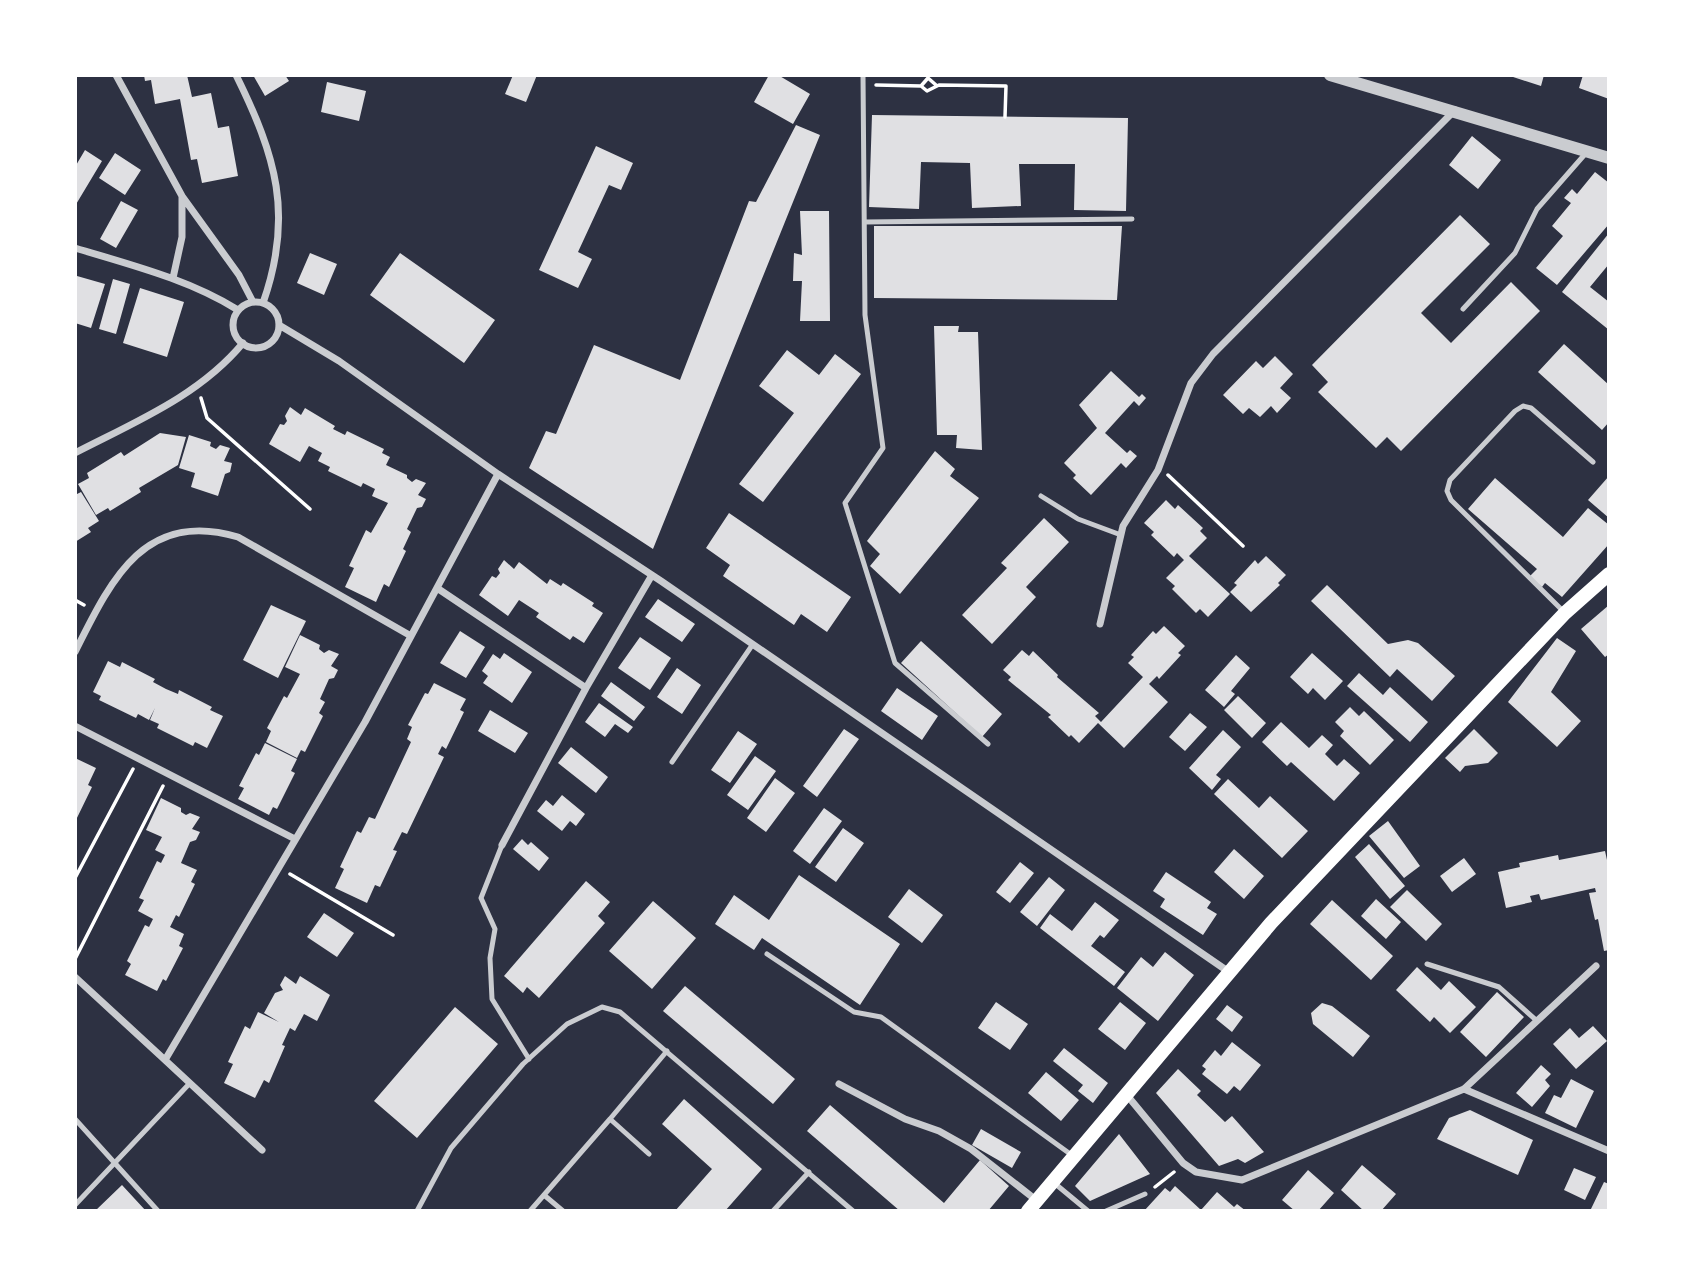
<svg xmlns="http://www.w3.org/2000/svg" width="1684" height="1286" viewBox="0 0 1684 1286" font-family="'IBM Plex Sans',sans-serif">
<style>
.building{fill:#e0e0e3}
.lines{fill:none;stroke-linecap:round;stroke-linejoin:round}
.path{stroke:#fff;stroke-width:3.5}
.service{stroke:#caccd0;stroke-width:5}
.minor{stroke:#caccd0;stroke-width:7}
.tertiary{stroke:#caccd0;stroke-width:12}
.secondary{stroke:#fff;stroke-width:14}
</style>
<rect width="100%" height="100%" fill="#2d3142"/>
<path class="building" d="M144,75H187L192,97L211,93L218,128L229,126L238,176L202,183L197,159L191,160L180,99L155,104L151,80L145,81Z
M253,75H285L289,81L265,96Z
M513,75H537L526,102L505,94Z
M769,75H778L810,94L793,124L754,102Z
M1507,75H1544L1541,86Z
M1583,75H1609V99L1579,88Z
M327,82L366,91L359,121L321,112Z
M872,115L1128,118L1126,211L1074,210L1075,164H1019L1021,206L972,208L970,163L921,162L919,209L869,207Z
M796,125L820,135L653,549L529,468L546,431L556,434L594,345L680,380L749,201L756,202Z
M1472,136L1501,160L1478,189L1449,165Z
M596,146L633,163L621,190L609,185L578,252L592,259L578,288L539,270Z
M85,150L102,161L75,206V167Z
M115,153L141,170L125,195L99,178Z
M1595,172L1609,183V224L1557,285L1536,268L1563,236L1552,226L1571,203L1564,198L1572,189L1577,194Z
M121,201L138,210L116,248L100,239Z
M800,211H829L830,321H800L802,281H793L794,253L802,255Z
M1460,215L1490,244L1421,313L1451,343L1511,282L1540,311L1401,451L1387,437L1376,448L1318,392L1328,382L1312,365Z
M874,226H1122L1117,300L874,298Z
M1609,233V264L1590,287L1609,302V330L1562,292Z
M310,253L337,264L324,295L297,283Z
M400,253L495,320L464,363L370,295Z
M77,276L105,284L91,328L75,323Z
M113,279L130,284L116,334L99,329Z
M140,288L184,302L167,357L123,343Z
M934,326H959L958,332H978L982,450L956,448L957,435H937Z
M1564,344L1609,385V422L1602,430L1538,372Z
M787,350L819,375L835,354L861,374L763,502L739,484L794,413L759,386Z
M1275,356L1293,374L1280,388L1291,398L1277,413L1271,406L1260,417L1249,408L1243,414L1223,395L1256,361L1263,368Z
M1111,371L1139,397L1142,394L1146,398L1139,406L1134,401L1105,433L1127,453L1130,450L1137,456L1126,468L1121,463L1091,495L1073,478L1076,475L1064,463L1097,428L1079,405Z
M290,407L301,415L305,408L335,426L333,429L345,435L347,431L384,449L382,453L390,457L386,465L407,475V478L412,482L416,479L426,483L418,495L426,499L422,507L417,508L407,529L411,532L403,549L406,551L389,587L384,584L376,602L345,587L354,568L349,566L366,530L371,533L388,503L372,496L375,489L363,483L361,487L328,471L330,467L318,461L322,453L309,446L300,462L269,444L280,424L284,425L287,421L285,416Z
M160,433L186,437L178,465L139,488L141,492L110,511L108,508L96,515L78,484L89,478L87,473L121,452L124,456Z
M189,435L211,442L210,446L216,449L220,445L230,448L224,461L232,463L230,472L225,474L218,496L191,487L195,473L179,468Z
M935,451L955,469L950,476L979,498L900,594L870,566L880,554L867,541Z
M1609,476V518L1588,500Z
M1495,478L1563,537L1588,508L1609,525V544L1562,597L1545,583L1542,587L1529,577L1537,569L1468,509Z
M81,492L99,521L88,528L91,532L75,542V495Z
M1166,500L1175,509L1178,505L1203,528L1200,531L1207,538L1189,556L1230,594L1208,617L1200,609L1196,613L1172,589L1175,586L1166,578L1184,560L1177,553L1174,557L1151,535L1154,532L1144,523Z
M729,513L851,597L827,632L801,614L794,625L723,576L730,565L706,548Z
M1044,518L1069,542L1026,587L1036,597L992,644L962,615L1007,568L1001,563Z
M1266,556L1286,575L1278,583L1280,585L1251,612L1230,592L1237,585L1234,583L1255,560L1258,564Z
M504,560L514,569L519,562L547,584L550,579L561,586L563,583L594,603L592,606L603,613L584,643L573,636L570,640L536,617L539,613L519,600L508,616L479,595L492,576L496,578L500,573L498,569Z
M1327,585L1388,644L1408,640L1418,643L1455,676L1432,701L1397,669L1390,677L1311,601Z
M658,599L695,624L682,642L645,617Z
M271,605L306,621L278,678L243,660Z
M1609,605V654L1605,657L1581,629Z
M1164,626L1185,646L1178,653L1181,655L1159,679L1157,676L1149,684L1168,702L1124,748L1098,723L1079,743L1071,735L1069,737L1048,717L1051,715L1008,680L1011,677L1003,670L1022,650L1029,656L1033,651L1058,675L1057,677L1099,713L1095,716L1101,722L1143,677L1128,663L1134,657L1131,655L1153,631L1156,634Z
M460,631L485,647L466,678L440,663Z
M300,635L320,645L319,649L324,653L329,650L339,654L331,666L338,670L334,678L329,679L320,699L325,702L319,713L323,716L305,752L301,750L297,758L266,742L271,731L267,728L284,696L287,698L300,674L285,667Z
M640,637L671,658L650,690L618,668Z
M1557,638L1576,651L1551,692L1581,721L1557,747L1508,702Z
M921,641L1002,714L982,737L901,663Z
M504,653L532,672L512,703L483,683L488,676L482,671L493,654L500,659Z
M1312,653L1343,681L1325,700L1313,688L1308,694L1290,677Z
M1236,655L1250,668L1231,691L1235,694L1224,707L1205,690Z
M108,661L120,667L122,662L155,679L153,682L166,689L178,694L179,690L212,707L210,710L223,716L207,748L195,742L193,746L157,728L159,724L150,720L155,708L149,720L138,714L136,718L99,700L101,696L93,692Z
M677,668L701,685L682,714L657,697Z
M1359,673L1383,695L1390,687L1428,722L1410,742L1347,686Z
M611,682L645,707L634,721L601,696Z
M434,683L466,699L460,710L464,712L446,749L442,746L438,754L444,757L407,834L402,832L393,850L397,851L380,887L375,885L367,903L335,888L344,869L340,867L357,831L361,833L369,817L375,819L411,742L407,739L412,727L408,725L425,693L428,694Z
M897,688L938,716L922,740L881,711Z
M1238,696L1266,723L1252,738L1224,710Z
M599,703L633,727L628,733L615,724L605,737L585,722Z
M1350,707L1359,716L1364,711L1394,740L1370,765L1340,736L1344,731L1335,722Z
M490,710L528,733L515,753L478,731Z
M1190,713L1207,727L1185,751L1169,737Z
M1281,722L1309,748L1322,735L1333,745L1325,754L1337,766L1344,759L1360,773L1334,801L1291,762L1287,766L1262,742Z
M844,729L859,739L817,797L803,786Z
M1474,729L1498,753L1488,763L1465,766L1460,772L1445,758Z
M1223,730L1241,747L1216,775L1221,779L1212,790L1189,768Z
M738,731L757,744L730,783L711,770Z
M265,743L297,759L291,771L295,773L277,809L273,807L269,815L238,799L244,788L239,786L256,753L259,755Z
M571,747L608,777L596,793L558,763Z
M755,756L776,771L748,810L727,795Z
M75,758L96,768L88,785L92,787L75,822Z
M775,778L795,793L766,832L747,818Z
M1228,779L1259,808L1270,796L1308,831L1282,858L1214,794Z
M562,795L585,814L576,826L570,821L562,831L537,811L546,800L553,806Z
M161,798L181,808V812L186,815L190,813L200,817L192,829L200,832L196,840L190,842L181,863L197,870L191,882L195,884L179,917L176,915L170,927L184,934L179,946L183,948L166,981L163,979L157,991L125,975L131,964L127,961L145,925L149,927L153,919L138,911L144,900L139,898L157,861L161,863L165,855L155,850L162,837L146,830Z
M824,808L842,821L810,864L793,851Z
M1388,821L1420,866L1404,878L1369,836Z
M843,828L864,843L836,882L815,867Z
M522,839L528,845L531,842L549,858L539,871L513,849Z
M1369,844L1405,886L1390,899L1355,857Z
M1234,849L1264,876L1244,899L1214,872Z
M1605,851L1609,869V950L1604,951L1598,919L1595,920L1589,893L1596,892L1595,888L1541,900L1539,894L1530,896L1532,902L1506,908L1498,872L1520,867L1519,863L1558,855L1559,860Z
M1464,858L1476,874L1452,892L1440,876Z
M1020,862L1034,873L1010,903L996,892Z
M1166,872L1211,902L1207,908L1217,914L1203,935L1160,907L1165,899L1153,891Z
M799,875L900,944L860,1005L762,938L754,950L715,924L734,895L769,920Z
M1049,877L1065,890L1037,926L1020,912Z
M586,881L610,902L598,916L605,923L539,998L527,987L523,993L504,976Z
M909,889L943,915L922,943L888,917Z
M1407,890L1442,924L1426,941L1390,907Z
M1376,899L1401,922L1386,939L1361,916Z
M1332,900L1393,956L1371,980L1310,924Z
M653,901L696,938L652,989L609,951Z
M1095,902L1119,920L1104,938L1100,935L1091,946L1125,972L1114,986L1040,928L1050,914L1072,931Z
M324,913L354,933L337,957L307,937Z
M1165,952L1194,975L1158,1021L1117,988L1141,957L1153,967Z
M1417,967L1441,990L1449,981L1476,1007L1450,1033L1434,1017L1430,1022L1396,990Z
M285,976L296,984L300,976L330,995L317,1021L304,1014L295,1031L290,1028L282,1045L285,1046L269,1083L264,1080L255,1098L224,1083L233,1064L228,1062L245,1026L250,1029L258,1012L279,1022L264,1013L275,993L283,990L280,985Z
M685,986L795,1079L773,1104L663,1011Z
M1497,992L1524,1017L1486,1057L1460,1032Z
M996,1002L1028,1024L1010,1050L978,1028Z
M1120,1002L1146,1023L1125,1050L1098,1029Z
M1322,1003L1332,1006L1370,1036L1353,1057L1313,1024L1311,1013Z
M1227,1005L1243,1017L1232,1032L1216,1019Z
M455,1007L498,1044L417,1138L374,1101Z
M1593,1026L1607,1041L1576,1069L1553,1044L1570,1028L1579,1038Z
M1232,1042L1261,1065L1240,1091L1234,1086L1227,1094L1202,1074L1206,1069L1202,1066L1215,1050L1221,1056Z
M1064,1048L1108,1083L1093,1103L1078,1091L1083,1085L1053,1061Z
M1541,1065L1551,1074L1545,1080L1550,1086L1532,1107L1516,1093Z
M1178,1069L1201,1091L1197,1095L1225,1122L1232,1116L1264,1152L1245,1163L1238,1159L1219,1166L1156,1093Z
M1046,1072L1079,1100L1061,1121L1028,1093Z
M1571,1079L1594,1091L1576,1128L1545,1113L1554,1095L1561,1098Z
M684,1099L762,1169L725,1211H675L712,1169L662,1124Z
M830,1105L944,1203L980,1160L1009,1186L988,1211H900L807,1131Z
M1470,1110L1533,1140L1518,1175L1437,1139L1449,1118Z
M981,1129L1021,1152L1012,1168L972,1145Z
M1119,1134L1150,1174L1090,1201L1075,1186Z
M1362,1165L1396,1194L1381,1211H1364L1341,1190Z
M1574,1168L1596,1177L1585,1200L1564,1190Z
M1308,1170L1334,1193L1318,1211H1295L1282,1200Z
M1604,1182L1609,1184V1211H1590Z
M122,1185L146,1211H95Z
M1175,1186L1201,1210L1217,1192L1234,1207L1237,1204L1246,1211H1144L1165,1188L1170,1192Z"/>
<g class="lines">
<path class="path" d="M876,85L921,86L927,91L939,85L1006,86L1005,117
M921,86L928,78L936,85
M201,398L207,418L310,509
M1168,475L1243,546
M75,600L84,605
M290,874L393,935
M75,878L133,769
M75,959L163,786
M1155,1187L1174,1172"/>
<path class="service" d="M863,75L865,315L883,448L845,503L895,663L988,744
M865,222L1132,219
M1463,309L1515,253L1537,209L1586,153
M1041,496L1078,519L1121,535
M1563,611L1451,500L1447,491L1450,480L1515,411L1523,406L1531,408L1593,462
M672,762L753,644
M502,845L481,898L495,929L490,958L492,999L529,1059
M767,954L854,1012L881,1017L1073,1156
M1427,964L1499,987L1537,1021
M75,1119L158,1211
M649,1154L610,1119L667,1051
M1053,1182L1088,1211
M544,1195L563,1211
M75,1205L190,1083
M417,1211L451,1148L523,1064L567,1024L602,1007L620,1012L853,1211
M530,1211L610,1119
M773,1211L809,1172
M1106,1211L1145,1194"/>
<path class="minor" d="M116,75L182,196L239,275L253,302
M236,75C276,156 294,215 263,303
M75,248C131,265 188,279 238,310
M173,278L182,237V197
M233 325a23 23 0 1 1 46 0a23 23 0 1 1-46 0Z
M279,325L339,361L498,474L661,581L1229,972
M75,453C135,422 199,396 243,343
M437,588L586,688
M1100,624L1123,526L1158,470L1191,383L1213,354L1455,110
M75,652C111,580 144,509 238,537L411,636
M75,726L295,839
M502,845L586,688L652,575
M75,977L165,1060
M839,1084L905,1119L939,1131L971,1149L1036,1200
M1464,1089L1609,1151
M1126,1094L1183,1163L1196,1172L1242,1180L1464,1089L1596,966
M262,1150L165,1060L365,722L498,474"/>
<path class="tertiary" d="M1330,75L1609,158"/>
<path class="secondary" d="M1028,1211L1271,923L1565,613L1609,574"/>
</g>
<rect width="1684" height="1286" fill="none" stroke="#ffffff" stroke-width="154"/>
</svg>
